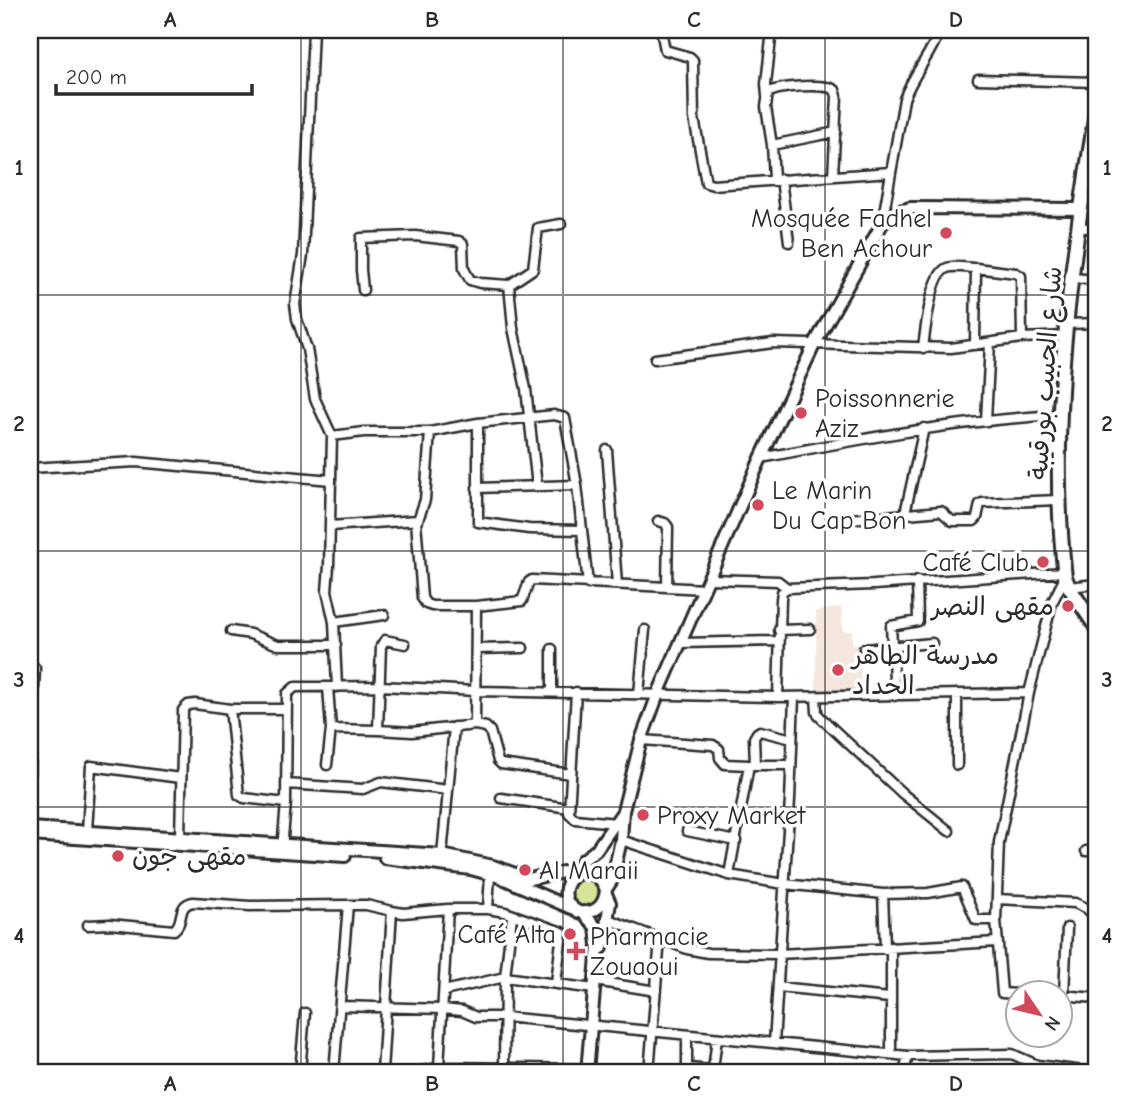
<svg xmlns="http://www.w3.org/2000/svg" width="1126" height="1102" viewBox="0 0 1126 1102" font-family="'Comic Neue','Playpen Sans Arabic',sans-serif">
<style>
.built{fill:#f5e6de}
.green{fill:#d4e498;stroke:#808862;stroke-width:2}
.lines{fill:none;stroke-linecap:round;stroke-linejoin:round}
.street-casing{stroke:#2b2b2b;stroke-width:13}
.secondary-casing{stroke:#2b2b2b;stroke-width:16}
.primary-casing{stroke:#2b2b2b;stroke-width:18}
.street{stroke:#fff;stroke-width:8}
.secondary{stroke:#fff;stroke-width:10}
.primary{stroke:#fff;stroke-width:12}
.grid{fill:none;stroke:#2b2b2b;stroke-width:2;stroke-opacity:0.55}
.poi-dot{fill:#d1495b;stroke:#fff;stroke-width:2.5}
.labels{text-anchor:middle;stroke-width:7;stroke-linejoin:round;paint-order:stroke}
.poi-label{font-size:26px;fill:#2b2b2b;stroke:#fff;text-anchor:start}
.street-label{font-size:26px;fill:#2b2b2b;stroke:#fff}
.neatline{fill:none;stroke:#2b2b2b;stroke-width:2.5}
.grid-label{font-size:23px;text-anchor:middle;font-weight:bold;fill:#2b2b2b}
</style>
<rect width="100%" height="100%" fill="#fff"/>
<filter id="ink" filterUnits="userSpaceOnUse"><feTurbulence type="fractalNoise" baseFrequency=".0143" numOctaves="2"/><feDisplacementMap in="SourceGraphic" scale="14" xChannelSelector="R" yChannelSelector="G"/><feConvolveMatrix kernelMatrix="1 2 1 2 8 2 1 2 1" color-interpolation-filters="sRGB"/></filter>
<g filter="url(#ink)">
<path class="built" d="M841,607L843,631H852V644L861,645L860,695H816V611Z"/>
<path class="green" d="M572 893a13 13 0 1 1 26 0a13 13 0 1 1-26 0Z"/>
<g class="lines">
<defs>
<path id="street" d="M313,30L303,255L295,304L297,319L307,349L315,399L332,436L329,566L327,591L334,622L337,687
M661,30L665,50L690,57L693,60L694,118L706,183L713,185L890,172
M1023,30L1061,32L1065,30
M978,79L1096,82
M767,96L766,84L772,30
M772,145L836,132
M774,179L772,145L766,107L768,93C779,86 826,83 835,90L837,96L833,176
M781,179L789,242
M882,224L904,99C913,74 931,55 940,30
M1078,227L1096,229
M1073,278L1096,280
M509,285L513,328L526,389L537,486
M363,290L361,270V238L415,236L459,241L463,244L464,269L470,280L480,283L509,285L533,269L538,228L561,224
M1067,324L1096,323
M975,345L976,268L1016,273L1021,276L1022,338
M923,348C925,332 931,274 947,268C955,265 968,268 976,268
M655,359L773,343L951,348L1022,338L1066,336
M986,420L990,343
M478,423L554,415L565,418L577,485L588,584
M332,436L364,432H430L478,423V522L529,529L582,530
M607,450L617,584
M761,458C861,439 960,420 1061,415
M30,468L136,462L331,480
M477,488L577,485
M905,513L924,428
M839,520L941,511L952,521H974L977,518L980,504L982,503L1059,500
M416,521L422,598L426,604L432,606H476L522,601L529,582L532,580L705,589
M658,521L665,523L668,527L667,587
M330,526L418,520L425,500L430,432
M709,579L778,581L787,588
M1069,587L1096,584
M334,622L384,615
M779,630L810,629
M231,631L250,634L278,645H336
M681,643L778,641
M405,644L385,640L381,646L378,730L412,732L475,725L486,727L490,731L498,761L501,764L571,774
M476,649L523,648
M552,649V692
M864,649L932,643
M30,663L35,668L30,774
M328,687L331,729
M576,692L569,813L575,819L616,823
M639,694L645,630
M957,694V765
M895,696L891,626L918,621L917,581
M778,697L781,599L782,592L787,588L874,585L1064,572
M816,697L817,712L819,716L903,794L949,831
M230,709L239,795L244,798L286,803
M475,725L476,606
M641,740L713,745L719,749L720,758L725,764L749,765
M327,765L331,729L378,730
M755,765L754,738L757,733L760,731L792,739
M286,784L363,789L381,782L448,790
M501,798L569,808
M87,831L91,766L180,778
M687,831L736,841
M180,837L183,710L188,705L195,704L230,709H286
M621,840L729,875L784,884L883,894L928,893L962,887L976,920H996
M282,849L286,803L287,694L295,687L381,686L476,691L778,697L1029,693
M1086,851H1096
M442,855L454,727
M729,875L749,765H790
M883,894L885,947
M997,899L1075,903L1086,908L1096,917
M348,905H366L392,911
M488,909L505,912L562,932L556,983
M512,916L505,977L594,989
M608,919L687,949L708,953L779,954L997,942
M88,925L110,924L174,930C185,922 176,905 193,902L250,906L348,905L334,1072
M595,981L656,991
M778,987L890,998
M444,991L505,977L504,1068
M1018,994L1002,993L996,920L999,842L1029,693L1052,603L1065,577
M1061,995L1096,998
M1064,995L1067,928
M341,1006L442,1009L462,1011L476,1017H504L908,1056L1012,1054L1037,1065L1091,1072
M687,1036V1068L713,1070V1072
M774,1043L790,800L794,697
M891,1054V947
M439,1067L448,909
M713,1070L717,1038
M300,1072L305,1013
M382,1072L392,911L403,913L448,909H488L490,874
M417,1072L444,1067L587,1069
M649,1072L660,939
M904,1072L908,1056"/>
<path id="secondary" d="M30,828L442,855L493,866L529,879L563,872L576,874L588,872L598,876L606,889C605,906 595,914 579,912C562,904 561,886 576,874
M30,835L345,856
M385,858L471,869L500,877L571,908
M578,873L583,860L596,850L622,813
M606,889L612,880L621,840L623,811L641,740L658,694L761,458L814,345L882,224L897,212L910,208L1080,209
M583,913L596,927L598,945L587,1072
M602,948L610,903L606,894"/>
<path id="primary" d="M1096,113C1071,263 1047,425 1065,577L1069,587L1096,627"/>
</defs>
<use href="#street" class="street-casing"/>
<use href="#secondary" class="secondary-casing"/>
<use href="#primary" class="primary-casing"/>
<use href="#street" class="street"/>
<use href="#secondary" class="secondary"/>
<use href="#primary" class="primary"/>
</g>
</g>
<path class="grid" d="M301,30V1072M563,30V1072M825,30V1072M30,295H1096M30,551H1096M30,807H1096"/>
<g class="poi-dot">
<circle cx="946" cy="233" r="7"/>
<circle cx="801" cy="413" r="7"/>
<circle cx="758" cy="505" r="7"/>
<circle cx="1043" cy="562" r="7"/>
<circle cx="1068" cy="606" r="7"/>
<circle cx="838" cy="670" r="7"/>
<circle cx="643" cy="815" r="7"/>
<circle cx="118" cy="856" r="7"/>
<circle cx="525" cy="870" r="7"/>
<circle cx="570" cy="934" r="7"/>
<path d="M572.5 940.5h7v7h7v7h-7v7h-7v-7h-7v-7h7z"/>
</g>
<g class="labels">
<g class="poi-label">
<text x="932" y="227" text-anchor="end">Mosquée Fadhel<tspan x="932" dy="30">Ben Achour</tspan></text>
<text x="815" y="407">Poissonnerie<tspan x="815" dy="30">Aziz</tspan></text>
<text x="772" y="499">Le Marin<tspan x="772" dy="30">Du Cap Bon</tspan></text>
<text x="1029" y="571" text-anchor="end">Café Club</text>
<text x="1054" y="615" text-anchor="end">مقهى النصر</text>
<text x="852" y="664">مدرسة الطاهر<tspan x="852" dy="30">الحداد</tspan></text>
<text x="657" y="824">Proxy Market</text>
<text x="132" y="865">مقهى جون</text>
<text x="539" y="879">Al Maraii</text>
<text x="556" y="943" text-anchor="end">Café Alta</text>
<text x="590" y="945">Pharmacie<tspan x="590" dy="30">Zouaoui</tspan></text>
</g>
<g class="street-label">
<text transform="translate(1045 373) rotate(-86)" y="9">شارع الحبيب بورقيبة</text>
</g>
</g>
<rect width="1126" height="1102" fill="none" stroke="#fff" stroke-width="77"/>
<g transform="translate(1039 1014) rotate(125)"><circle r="33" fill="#ffffff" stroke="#aaaaaa" stroke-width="2"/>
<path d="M0-5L12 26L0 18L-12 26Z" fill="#d1495b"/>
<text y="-10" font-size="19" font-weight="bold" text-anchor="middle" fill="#2b2b2b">N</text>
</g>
<path d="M56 84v10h196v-10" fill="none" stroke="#2b2b2b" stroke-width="3.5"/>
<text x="66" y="84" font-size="21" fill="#2b2b2b" stroke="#ffffff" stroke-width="5" paint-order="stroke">200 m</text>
<rect x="38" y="38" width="1050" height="1026" class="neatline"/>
<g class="grid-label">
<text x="170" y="27">A</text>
<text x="432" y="27">B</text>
<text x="694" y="27">C</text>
<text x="956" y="27">D</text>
<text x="19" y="175">1</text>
<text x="1107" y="175">1</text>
<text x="19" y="431">2</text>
<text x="1107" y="431">2</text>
<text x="19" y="687">3</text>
<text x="1107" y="687">3</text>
<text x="19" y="943">4</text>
<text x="1107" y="943">4</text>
<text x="170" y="1091">A</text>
<text x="432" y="1091">B</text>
<text x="694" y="1091">C</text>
<text x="956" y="1091">D</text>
</g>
</svg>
